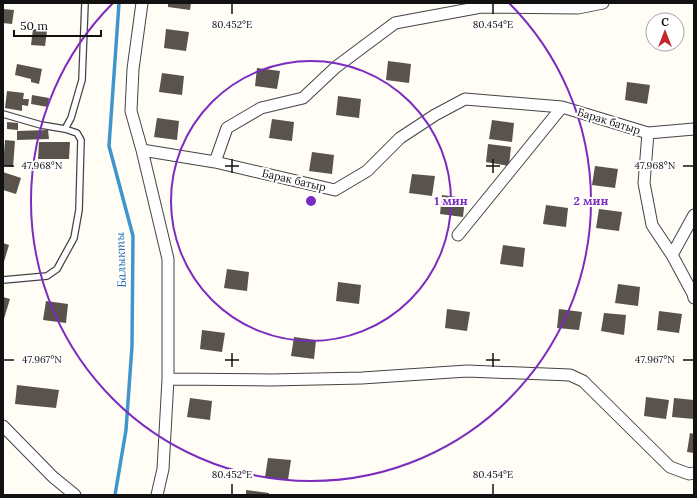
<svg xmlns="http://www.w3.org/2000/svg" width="697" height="498" viewBox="0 0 697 498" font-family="Lora,serif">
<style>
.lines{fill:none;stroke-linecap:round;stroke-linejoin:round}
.stream{stroke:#3f96cf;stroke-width:3.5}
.building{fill:#5a524d}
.lane-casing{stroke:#444;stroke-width:8}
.street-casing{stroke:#444;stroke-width:13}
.lane{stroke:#fff;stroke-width:5.5}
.street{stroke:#fff;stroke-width:11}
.ticks{fill:none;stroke:#111;stroke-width:1.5}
.ring{fill:none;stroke:#7b2cbf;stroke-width:2}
.labels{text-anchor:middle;stroke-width:4;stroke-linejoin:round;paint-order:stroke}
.street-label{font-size:11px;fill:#111;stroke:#fff}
.water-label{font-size:12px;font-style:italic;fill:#1768a6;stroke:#fff}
.ticks-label{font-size:10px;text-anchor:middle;fill:#111;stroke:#fff;stroke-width:4;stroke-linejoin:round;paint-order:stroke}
.centre{fill:#7b2cbf;stroke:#fff;stroke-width:2}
.ring-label{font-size:12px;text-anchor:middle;font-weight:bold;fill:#7b2cbf;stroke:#fff;stroke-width:4;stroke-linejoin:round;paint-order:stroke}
</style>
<rect width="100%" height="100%" fill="#fffdf5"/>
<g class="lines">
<path class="stream" d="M115,495L126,430L132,346L133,236L109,146L119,3"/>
</g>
<path class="building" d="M168,3H191L190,10L168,7Z
M3,9L14,10L12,24L3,23Z
M33,29L47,31L45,46L31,45Z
M166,29L189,32L186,51L164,48Z
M388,61L411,64L409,83L386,80Z
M17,64L42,69L39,84L31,82V79L15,75Z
M257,68L280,71L277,89L255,86Z
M162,73L184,76L182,95L159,92Z
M627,82L650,85L647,104L625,100Z
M7,91L24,93L23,99H29L28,106L22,105V111L5,108Z
M32,95L49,98L48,107L31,104Z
M338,96L361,99L359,118L336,115Z
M157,118L179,121L177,140L154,137Z
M272,119L294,122L292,141L269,138Z
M492,120L514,123L512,142L489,139Z
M7,122L18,123V130L7,129Z
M48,130L49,139L17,140V131Z
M5,140L15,141L13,167L3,166Z
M39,142H70L69,159H38Z
M488,144L511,147L509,166L486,162Z
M312,152L334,155L332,174L309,171Z
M595,166L618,169L615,188L592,185Z
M3,172L21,178L16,194L3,190Z
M412,174L435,176L432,196L409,193Z
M442,195L465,198L463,217L440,214Z
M546,205L568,208L566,227L543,224Z
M599,209L622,212L619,231L596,228Z
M3,243L9,245L3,265Z
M503,245L525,248L523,267L500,264Z
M227,269L249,272L247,291L224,288Z
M338,282L361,285L359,304L336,301Z
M618,284L640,287L638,306L615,303Z
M3,297L10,299L3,322Z
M46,301L68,304L66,323L43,320Z
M447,309L470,312L467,331L445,328Z
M559,309L582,312L579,330L557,328Z
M659,311L682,314L679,333L657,330Z
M604,313L626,315L624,335L601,331Z
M202,330L225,333L222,352L200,349Z
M294,337L316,340L314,359L291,356Z
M17,385L59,390L56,408L15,404Z
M646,397L669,400L666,419L644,416Z
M190,398L212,401L210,420L187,417Z
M674,398L694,400V419L672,417Z
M690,433L694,434V453L687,452Z
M268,458L291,460L288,480L265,477Z
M246,490L269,493V495H246Z"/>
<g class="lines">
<defs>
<path id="lane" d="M3,114L41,125L65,129L77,133L81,140L79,210L74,238L57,269L47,276L3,280
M65,129L71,118L82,80L85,3"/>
<path id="street" d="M648,133L644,183L652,225L672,255L693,294L694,298
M142,150L131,111L133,69L142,3
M215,162L227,128L261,108L303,98L336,67L395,23L481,7L578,8L603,3
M458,235L562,107
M672,255L694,215
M168,379L271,380L362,378L467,371L570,375L583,381L670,467L689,474L694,473
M3,426L53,477L75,495
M157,495L163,469L168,379V259L142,150L215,162L335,190L367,171L400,138L435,115L465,99L562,107L648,133L694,129"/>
</defs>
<use href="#lane" class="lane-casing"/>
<use href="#street" class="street-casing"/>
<use href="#lane" class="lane"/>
<use href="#street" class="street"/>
</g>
<path class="ticks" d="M232,4V14M493,4V14M232,159V173M493,159V173M4,166H14M225,166H239M486,166H500M683,166H693M232,353V367M493,353V367M4,360H14M225,360H239M486,360H500M683,360H693M232,484V494M493,484V494"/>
<g class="ring">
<circle cx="311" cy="201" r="140"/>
<path d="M509 3A280 280 0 1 1 113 3"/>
</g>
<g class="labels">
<g class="street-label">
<text transform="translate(609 121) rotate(17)" y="4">Барак батыр</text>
<text transform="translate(294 180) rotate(13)" y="4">Барак батыр</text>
</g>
<g class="water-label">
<text transform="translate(121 260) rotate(-92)" y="4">Балыкты</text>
</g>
</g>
<g class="ticks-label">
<text x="232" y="28">80.452°E</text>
<text x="493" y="28">80.454°E</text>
<text x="42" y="169">47.968°N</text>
<text x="655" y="169">47.968°N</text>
<text x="42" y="363">47.967°N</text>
<text x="655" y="363">47.967°N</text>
<text x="232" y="478">80.452°E</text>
<text x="493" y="478">80.454°E</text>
</g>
<circle cx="311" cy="201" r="6" class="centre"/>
<g class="ring-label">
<text x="451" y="205">1 мин</text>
<text x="591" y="205">2 мин</text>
</g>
<rect width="697" height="498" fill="none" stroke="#111111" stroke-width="8"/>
<g transform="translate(665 32)"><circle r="19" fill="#ffffff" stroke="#a0a0a0"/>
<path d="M0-3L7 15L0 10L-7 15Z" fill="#c4262e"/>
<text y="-6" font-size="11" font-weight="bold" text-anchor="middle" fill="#111111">С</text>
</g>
<path d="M14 30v6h87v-6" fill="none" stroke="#111111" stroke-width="2"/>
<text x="20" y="30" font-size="12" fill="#111111" stroke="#ffffff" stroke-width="3" paint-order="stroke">50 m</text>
</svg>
